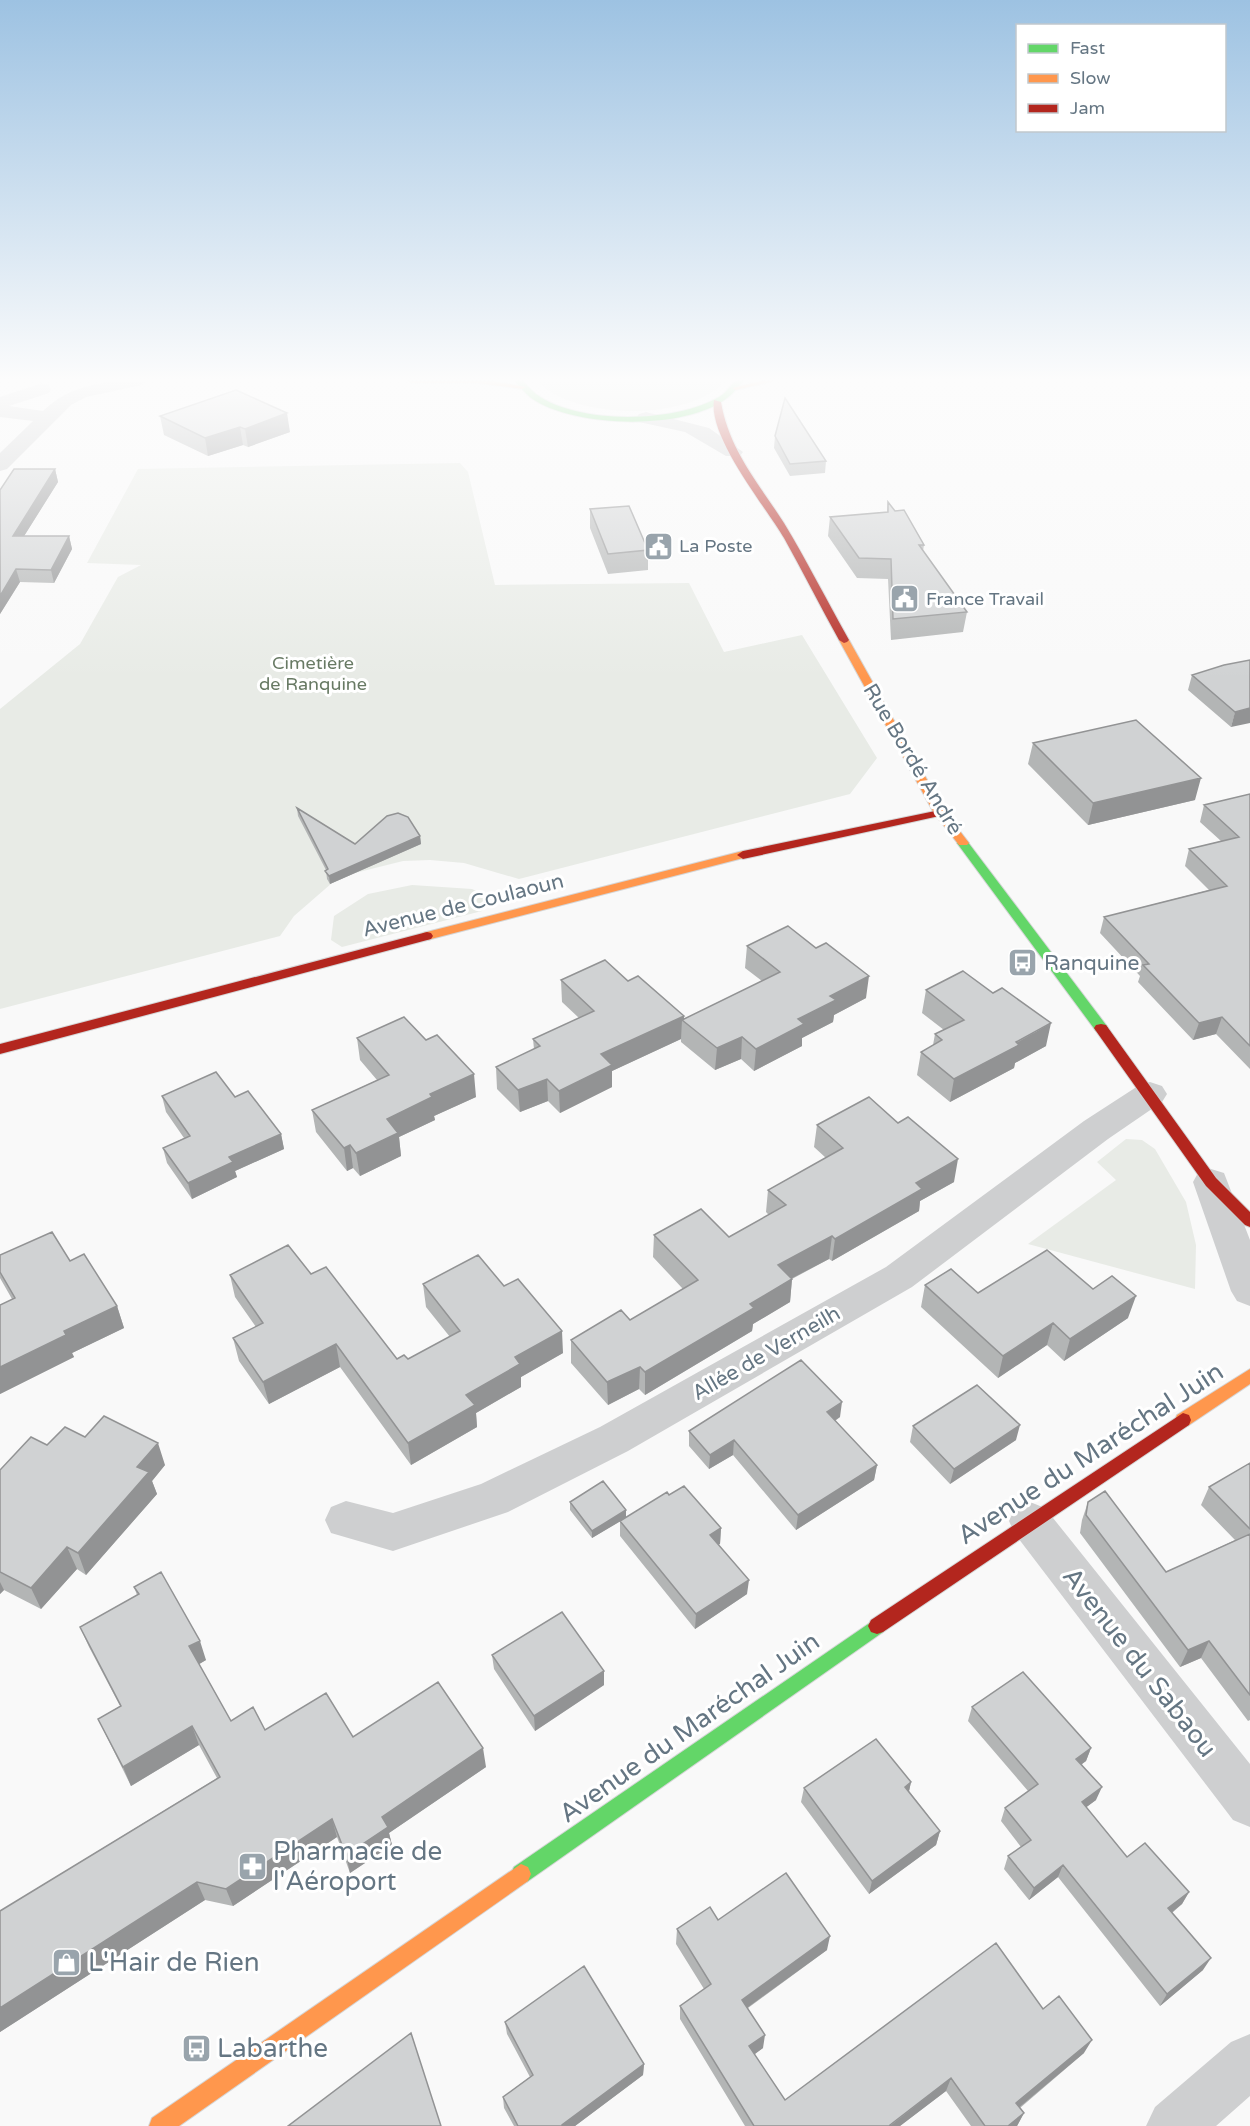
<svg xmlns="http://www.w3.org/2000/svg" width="1250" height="2126" viewBox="0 0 1250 2126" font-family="'Varela Round',sans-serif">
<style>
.green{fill:#e8ebe6}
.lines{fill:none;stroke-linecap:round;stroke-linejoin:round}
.fast-casing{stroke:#d5d6d7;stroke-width:2}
.slow-casing{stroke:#d5d6d7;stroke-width:2}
.jam-casing{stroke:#d5d6d7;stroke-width:2}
.street{fill:#cecfd0;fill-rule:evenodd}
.fast{fill:#63d668;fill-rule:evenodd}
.slow{fill:#ff974d;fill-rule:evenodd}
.jam{fill:#b3261e;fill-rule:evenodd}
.wall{fill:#b3b5b5}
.shaded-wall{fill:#929394}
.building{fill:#d0d2d3;stroke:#929394;stroke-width:1.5}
.labels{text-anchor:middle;stroke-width:6;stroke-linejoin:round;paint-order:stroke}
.far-poi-label{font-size:18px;fill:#657683;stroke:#fff;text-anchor:start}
.far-park-label{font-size:18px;fill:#687a64;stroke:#fff}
.street-label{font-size:21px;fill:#657683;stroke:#fff}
.poi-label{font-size:21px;fill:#657683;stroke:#fff;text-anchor:start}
.near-street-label{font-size:26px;fill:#657683;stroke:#fff}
.near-poi-label{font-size:26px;fill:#657683;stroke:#fff;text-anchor:start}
</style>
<rect width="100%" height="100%" fill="#f9f9f9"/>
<path class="green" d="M537,381H725C690,422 573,420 537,381Z
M460,463L468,472L495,585L689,583L724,652L802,635L877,758L850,794L519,879L464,863L430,860L403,861L355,873L332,883L294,916L280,936L0,1009V709L80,644L118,577L141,565L87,563L138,469Z
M412,885L472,889L492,898L482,911L342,947L331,940L334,916L368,894Z
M1126,1139L1142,1140L1155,1149L1186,1202L1196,1245L1195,1289L1028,1244L1116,1180L1097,1162Z"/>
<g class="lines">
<defs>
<path id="fast" d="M515,381H523C527,385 531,390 536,394C578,425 675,423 719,397C726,393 730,386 735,381H743C738,387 733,394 727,398C685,431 574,428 531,398C525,393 520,387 515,381Z
M963,840L967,841L1106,1025L1108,1028L1106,1031H1096L957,843Z
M877,1618L883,1620L886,1626L883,1632L528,1881L521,1884L514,1881L511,1874L514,1867Z"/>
<path id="slow" d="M408,381H492L526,387L522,389L478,383H412Z
M761,381H774L736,390L732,388Z
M844,637L849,640L945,812L969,843L967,845H959L934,813L839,640Z
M743,851L747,853L749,855L747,857L427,940L421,936L423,933Z
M1250,1369V1384L1189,1425L1183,1427L1177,1425L1175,1420L1177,1415Z
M521,1864L528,1867L531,1874L528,1881L179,2126H149L152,2118Z"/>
<path id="jam" d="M714,400L721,402C729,450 759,484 784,523C807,561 827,601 849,640L847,642L844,643L839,640C820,606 803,572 784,538C765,506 708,437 714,400Z
M940,810L946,813L944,815L743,859L737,855L743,851Z
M427,932L431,933L433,936L431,939L0,1054V1044Z
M1101,1024L1106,1025L1216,1178L1250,1212V1227L1245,1225L1206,1186L1096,1031L1094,1028L1096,1025Z
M1183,1413L1189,1415L1191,1420L1189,1425L883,1632L877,1634L871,1632L868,1626L871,1620Z"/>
</defs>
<use href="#fast" class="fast-casing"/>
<use href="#slow" class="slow-casing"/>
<use href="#jam" class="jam-casing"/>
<path class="street" d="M111,381H144L142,385L86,397L71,405L7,469L0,471V453L33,421L0,417V397L42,383L49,385L51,389L49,393L9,406L43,411C64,391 84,386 111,381Z
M646,412L709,428L743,452L740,456H726L685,432L639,422L636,418L639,414Z
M1150,1082L1162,1086L1167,1094L1162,1102L1108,1139L912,1287L628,1451L508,1512L393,1551L331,1533L325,1520L331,1507L346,1501L393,1513L481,1484L600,1427L886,1267L1084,1121L1138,1086Z
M1211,1169L1224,1173L1250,1240V1306L1237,1301L1231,1291L1193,1182L1198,1173Z
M1030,1502L1045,1508L1250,1764V1827L1233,1820L1015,1534L1009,1521L1015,1508Z
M1250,2034V2096L1216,2126H1146L1155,2107L1231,2042Z"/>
<use href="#fast" class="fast"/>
<use href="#slow" class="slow"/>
<use href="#jam" class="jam"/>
</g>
<path class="wall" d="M160,416L290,432L248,447L243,445L208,456L164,435Z
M775,436L826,461L825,473L790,476L774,448Z
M55,469L58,482L24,536H69L72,549L54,583L20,582L0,614V490Z
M888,502L895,511L924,545L923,551L967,612L963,632L891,640L888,579L857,578L828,536L830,517L887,512Z
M590,509L648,550V570L608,574L590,528Z
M1250,660L1231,727L1188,690L1192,675Z
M1033,743L1195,800L1088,825L1028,764Z
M1250,794V1069L1216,1034L1193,1040L1138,982L1140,976L1100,933L1104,917L1209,890L1185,866L1189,849L1221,841L1200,822L1204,805Z
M297,808L355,844L420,836L421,844L330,884L327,879L326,870L298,816Z
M747,946L866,998L834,1015L833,1022L802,1038V1046L754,1071L741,1059L715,1070L681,1042V1039L612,1071V1087L560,1113L548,1101L520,1112L497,1089L496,1067L534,1049L533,1039L579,1018L562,1002L561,980L628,981L684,1016V1019L762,981L745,968Z
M926,990L993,993L1046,1046L1015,1063L1014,1068L950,1102L917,1075L921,1052L933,1045L935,1034L944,1030L922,1013Z
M357,1038L476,1097L434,1116L435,1120L399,1137L401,1156L360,1176L353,1168L347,1171L316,1132L312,1110L377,1080L360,1060Z
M162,1096L235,1097L281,1134L284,1149L235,1171L237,1177L192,1199L167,1163L163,1148L184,1138L166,1112Z
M817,1125L954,1182L920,1201L919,1211L832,1261L829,1259L792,1279L790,1302L753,1324L752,1331L645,1395L639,1389L608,1405L571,1363V1340L630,1320L683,1289L653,1257L654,1235L729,1237L769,1215L766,1212L768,1190L826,1158L814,1147Z
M0,1255L70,1261L117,1306L124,1328L72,1353L74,1357L0,1394V1305L12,1299L0,1278Z
M311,1274L397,1359H408L450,1337L426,1307L423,1284L504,1286L563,1353L521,1377V1387L476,1413L477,1427L411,1465L340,1367L269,1404L239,1361L233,1338L256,1327L235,1297L230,1275Z
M925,1285L978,1293L1128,1318L1064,1361L1047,1345L998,1378L921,1307Z
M840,1417L835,1421L877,1465L874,1480L796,1530L733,1455L709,1469L689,1446V1431Z
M913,1426L1016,1440L950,1484L910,1442Z
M85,1437L165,1465L152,1481L157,1494L86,1575L77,1569L41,1609L4,1590L0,1594V1470L47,1445Z
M1250,1463V1720L1248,1721L1201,1658L1180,1667L1080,1533L1082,1520L1088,1502L1166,1572L1235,1540L1201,1505L1209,1487Z
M669,1495L721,1528L720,1544H718L747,1594L695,1629L620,1536V1521L592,1538L570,1510V1502L626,1518Z
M134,1587L206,1660L199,1664L231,1721L265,1730L353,1737L486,1767L389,1833L392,1845L350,1873L337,1837L233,1906L205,1900L0,2032V1911L217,1778L199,1745L131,1786L98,1719L120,1706L89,1647L80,1627L137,1595Z
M492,1655L604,1685L535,1731L494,1669Z
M972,1707L1091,1748L1086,1761L1082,1764L1096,1800L1086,1807L1127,1857L1189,1892L1182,1904L1172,1913L1203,1970L1160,2006L1058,1877L1029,1900L1004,1869L1008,1856L1021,1847L1001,1821L1005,1808L1028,1791L968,1721Z
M911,1782L909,1791L940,1831L936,1845L869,1894L801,1802L804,1788Z
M718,1920L827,1950L748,2008L763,2048L754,2054L785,2100L1043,2009L1084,2053L1020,2108L1024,2113L1017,2126H971L946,2091L900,2126H745L680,2019V2006L704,1989L676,1944L677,1929Z
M505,2022L644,2064L643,2075L575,2126H514L504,2108L503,2097L530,2077L507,2034Z"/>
<path class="shaded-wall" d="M287,413L290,432L248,447L245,429Z
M240,427L243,445L208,456L205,438Z
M55,469L58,482L16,549L13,536Z
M69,536L72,549L54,583L51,570Z
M16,569L20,582L0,614V596Z
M1250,708V723L1231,727L1235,712Z
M1201,778L1195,800L1088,825L1093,803Z
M420,836L421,844L330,884L329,876Z
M869,976L866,998L834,1015L833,1022L802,1038V1046L754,1071L756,1049L830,996Z
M684,1016V1021L682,1020L681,1039L612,1071V1087L560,1113L559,1091L601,1054Z
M1222,1017L1216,1034L1193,1040L1199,1023Z
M1051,1023L1046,1046L1015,1063L1014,1068L950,1102L954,1079Z
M742,1037L741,1059L715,1070L717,1048Z
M474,1074L476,1097L434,1116L435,1120L399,1137L401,1156L360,1176L356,1153L387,1119L430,1094Z
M547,1079L548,1101L520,1112L518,1090Z
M281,1134L284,1149L235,1171L237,1177L192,1199L188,1183L229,1157Z
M350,1145L353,1168L347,1171L344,1148Z
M958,1159L954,1182L920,1201L919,1211L832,1261L835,1239L916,1183Z
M832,1236L829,1259L775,1287L778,1265Z
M792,1279L790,1302L753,1324L752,1331L645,1395V1372L750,1304Z
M1136,1296L1128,1318L1064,1361L1070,1339Z
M117,1306L124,1328L72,1353L74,1357L0,1394V1367L64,1331Z
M1053,1323L1047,1345L998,1378L1003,1356Z
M562,1331L563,1353L521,1377V1387L476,1413L477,1427L411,1465L408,1443L466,1395L515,1357Z
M336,1344L340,1367L269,1404L263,1382Z
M640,1367L639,1389L608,1405L607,1382Z
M842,1402L840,1417L825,1427L827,1412Z
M1020,1425L1016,1440L950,1484L954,1469Z
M734,1440L733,1455L709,1469L710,1455Z
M158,1443L165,1465L152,1481L157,1494L86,1575L78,1553L137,1467Z
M877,1465L874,1480L796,1530L798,1515Z
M626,1510V1518L592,1538V1531Z
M721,1528L720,1544L709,1550L710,1535Z
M67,1547L77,1569L41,1609L31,1588Z
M749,1580L747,1594L695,1629L696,1614Z
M0,1582L4,1590L0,1594Z
M200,1641L206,1660L196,1666L189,1646Z
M1209,1641L1201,1658L1180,1667L1188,1650Z
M604,1671V1685L535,1731L534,1716Z
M192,1726L199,1745L131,1786L123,1767Z
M483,1748L486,1767L389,1833L392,1845L350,1873L346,1855L382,1817Z
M1091,1748L1086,1761L1071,1772L1076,1759Z
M911,1782L908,1796L905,1787Z
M1102,1787L1096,1800L1076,1815L1082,1802Z
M332,1819L337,1837L233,1906L226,1889Z
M940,1831L936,1845L869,1894L872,1881Z
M1063,1865L1058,1877L1029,1900L1034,1888Z
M197,1882L205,1900L0,2032V2008Z
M1189,1892L1182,1904L1161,1921L1168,1908Z
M830,1936L827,1950L740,2013L742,2000Z
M1211,1958L1203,1970L1160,2006L1167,1994Z
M765,2035L763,2048L747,2060L749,2046Z
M1092,2040L1084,2053L1010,2115L1016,2103Z
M644,2064L643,2075L575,2126H562V2125Z
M951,2078L946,2091L900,2126H890Z
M1024,2113L1017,2126H1008Z"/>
<path class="building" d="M236,390L287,413L245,429L240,427L205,438L160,416Z
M785,398L826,461L790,464L775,436Z
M14,469H55L13,536H69L51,570L16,569L0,596V490Z
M888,502L895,511L904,510L924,545H919L967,612L893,619L891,559L859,558L830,517L888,512Z
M629,506L648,550L608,554L590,509Z
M1250,660V708L1235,712L1192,675L1224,665Z
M1136,720L1201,778L1093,803L1033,743Z
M1250,794V1046L1222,1017L1199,1023L1143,965L1149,964L1104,917L1227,886L1189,849L1239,837L1204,805Z
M297,808L355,844L387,816L398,813L408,817L420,836L329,876L325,871L328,869Z
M788,926L816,948L826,943L869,976L830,996L836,1000L798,1019L804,1024L756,1049L742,1037L717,1048L682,1020L780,972L747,946Z
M605,960L628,981L638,976L684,1016L601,1054L612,1065L559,1091L547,1079L518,1090L496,1067L540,1046L533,1039L594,1011L561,980Z
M963,971L993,993L1002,988L1051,1023L1016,1042L1019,1045L954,1079L921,1052L942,1040L935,1034L964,1020L926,990Z
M404,1017L426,1040L437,1035L474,1074L430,1094L432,1097L387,1119L398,1133L356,1153L350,1145L344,1148L312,1110L389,1075L357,1038Z
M216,1072L235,1097L248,1091L281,1134L229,1157L233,1162L188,1183L163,1148L190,1136L162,1096Z
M869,1097L898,1123L908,1117L958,1159L916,1183L922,1189L835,1239L832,1236L778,1265L792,1279L750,1304L754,1308L645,1372L640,1367L607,1382L571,1340L621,1310L630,1320L698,1280L654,1235L701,1209L729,1237L786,1205L768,1190L843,1148L817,1125Z
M52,1232L70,1261L84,1254L117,1306L64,1331L66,1335L0,1367V1305L15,1298L0,1272V1255Z
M288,1245L311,1274L326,1267L397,1359L404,1355L408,1359L460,1331L423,1284L478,1255L504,1286L518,1279L562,1331L515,1357L520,1364L466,1395L475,1405L408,1443L336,1344L263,1382L233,1338L263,1323L230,1275Z
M1047,1250L1093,1289L1112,1276L1136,1296L1070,1339L1053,1323L1003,1356L925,1285L951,1269L978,1293Z
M801,1360L842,1402L827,1412L877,1465L798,1515L734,1440L710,1455L689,1431Z
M977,1385L1020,1425L954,1469L913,1426Z
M104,1416L158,1443L137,1467L149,1472L78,1553L67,1547L31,1588L0,1572V1470L31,1437L47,1445L65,1427L85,1437Z
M1250,1463V1529L1209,1487Z
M603,1481L626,1510L592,1531L570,1502Z
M684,1486L721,1528L710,1535L749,1580L696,1614L620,1521L667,1492L669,1495Z
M1105,1491L1166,1572L1250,1534V1695L1209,1641L1188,1650L1086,1515L1088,1502Z
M161,1572L200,1641L189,1646L231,1721L253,1707L265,1730L326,1693L353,1737L438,1682L483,1748L382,1817L388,1827L346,1855L332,1819L226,1889L197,1882L0,2008V1911L220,1777L192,1726L123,1767L98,1719L121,1706L80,1627L139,1594L134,1587Z
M562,1612L604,1671L534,1716L492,1655Z
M1023,1672L1091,1748L1076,1759L1102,1787L1082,1802L1127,1857L1145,1843L1189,1892L1168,1908L1211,1958L1167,1994L1063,1865L1034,1888L1008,1856L1031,1840L1005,1808L1038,1784L972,1707Z
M876,1739L911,1782L905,1787L940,1831L872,1881L804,1788Z
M786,1873L830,1936L742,2000L765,2035L749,2046L785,2100L996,1943L1043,2009L1059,1996L1092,2040L1016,2103L1024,2113L1008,2126H985L951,2078L890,2125L891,2126H754L680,2006L711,1984L677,1929L710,1907L718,1920Z
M584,1966L644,2064L562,2125V2126H518L503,2097L533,2075L505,2022Z
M411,2033L441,2126H288Z"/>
<linearGradient id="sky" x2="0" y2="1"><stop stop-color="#9dc2e2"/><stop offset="0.56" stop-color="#fcfcfc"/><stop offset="1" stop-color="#fcfcfc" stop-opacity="0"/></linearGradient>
<rect width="1250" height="678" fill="url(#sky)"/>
<defs>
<symbol id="civic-square" viewBox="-11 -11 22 22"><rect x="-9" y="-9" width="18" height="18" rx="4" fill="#99a4ac" stroke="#fff"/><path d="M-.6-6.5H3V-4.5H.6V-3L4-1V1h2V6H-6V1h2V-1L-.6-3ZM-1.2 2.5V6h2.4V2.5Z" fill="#fff"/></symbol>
<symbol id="bus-square" viewBox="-11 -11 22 22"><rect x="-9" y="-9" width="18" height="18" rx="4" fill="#99a4ac" stroke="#fff"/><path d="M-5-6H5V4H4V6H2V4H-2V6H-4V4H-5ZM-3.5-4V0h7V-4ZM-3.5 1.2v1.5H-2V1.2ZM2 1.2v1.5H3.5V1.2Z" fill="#fff"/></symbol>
<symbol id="pharmacy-square" viewBox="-11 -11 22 22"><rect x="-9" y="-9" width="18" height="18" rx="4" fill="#99a4ac" stroke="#fff"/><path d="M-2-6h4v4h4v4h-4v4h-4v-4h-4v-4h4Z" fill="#fff"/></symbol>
<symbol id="shop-square" viewBox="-11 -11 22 22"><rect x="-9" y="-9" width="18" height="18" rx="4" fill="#99a4ac" stroke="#fff"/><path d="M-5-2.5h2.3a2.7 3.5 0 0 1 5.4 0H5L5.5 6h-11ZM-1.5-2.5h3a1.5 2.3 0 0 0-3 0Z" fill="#fff"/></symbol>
</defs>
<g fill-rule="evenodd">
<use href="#civic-square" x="642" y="530" width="33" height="33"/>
<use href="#civic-square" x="888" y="582" width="33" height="33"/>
<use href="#bus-square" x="1006" y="946" width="33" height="33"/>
<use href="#pharmacy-square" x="236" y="1850" width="33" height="33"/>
<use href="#shop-square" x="50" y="1946" width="33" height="33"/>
<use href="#bus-square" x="180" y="2032" width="33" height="33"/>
</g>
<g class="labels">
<g class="far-poi-label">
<text x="679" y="552">La Poste</text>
<text x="926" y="605">France Travail</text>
</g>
<g class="far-park-label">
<text x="313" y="669">Cimetière<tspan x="313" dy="21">de Ranquine</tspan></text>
</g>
<g class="street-label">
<text transform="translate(913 759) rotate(59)" y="7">Rue Bordé André</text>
<text transform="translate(463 905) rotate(-14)" y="7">Avenue de Coulaoun</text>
<text transform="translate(766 1353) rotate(-30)" y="7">Allée de Verneilh</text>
</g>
<g class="poi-label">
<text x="1044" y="970">Ranquine</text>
</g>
<g class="near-street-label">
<text transform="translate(1090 1453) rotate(-33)" y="9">Avenue du Maréchal Juin</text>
<text transform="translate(1140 1662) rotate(52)" y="9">Avenue du Sabaou</text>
<text transform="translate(689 1727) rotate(-35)" y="9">Avenue du Maréchal Juin</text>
</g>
<g class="near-poi-label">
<text x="273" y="1860">Pharmacie de<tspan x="273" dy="30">l'Aéroport</tspan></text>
<text x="88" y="1971">L'Hair de Rien</text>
<text x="217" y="2057">Labarthe</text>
</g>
</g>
<rect x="1016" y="24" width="210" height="108" fill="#ffffff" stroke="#c1c8cd" stroke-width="1.5"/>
<rect x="1028" y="44" width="30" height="9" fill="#63d668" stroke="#c1c8cd" stroke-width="1.5"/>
<text x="1070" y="54" font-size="18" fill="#657683">Fast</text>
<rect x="1028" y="74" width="30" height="9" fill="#ff974d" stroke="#c1c8cd" stroke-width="1.5"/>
<text x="1070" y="84" font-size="18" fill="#657683">Slow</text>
<rect x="1028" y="104" width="30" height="9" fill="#b3261e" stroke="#c1c8cd" stroke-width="1.5"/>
<text x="1070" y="114" font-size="18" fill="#657683">Jam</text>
</svg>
